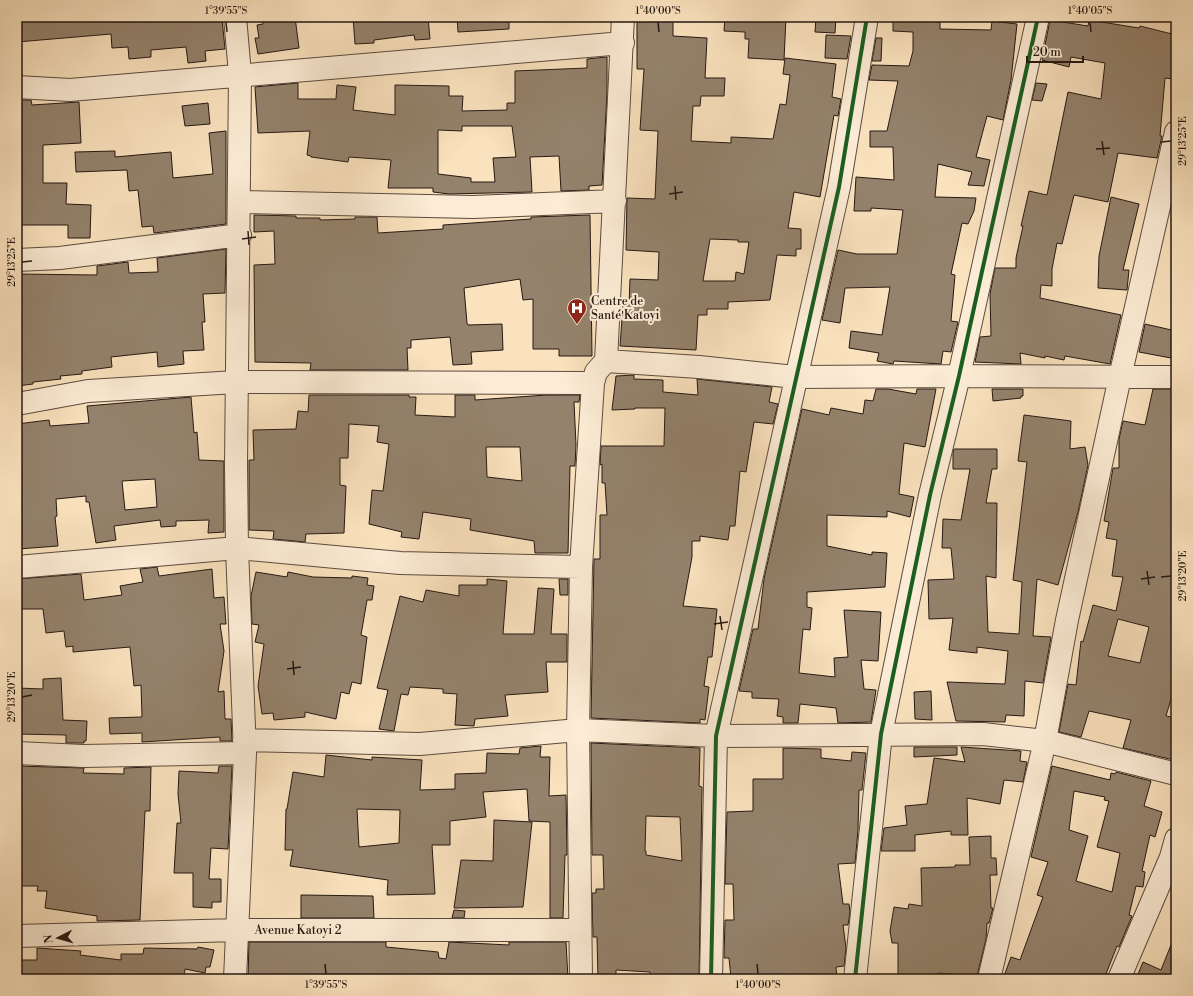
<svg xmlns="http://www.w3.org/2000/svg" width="1193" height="996" viewBox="0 0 1193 996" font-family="'Libre Bodoni',serif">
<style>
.building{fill:#94826c;stroke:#251913;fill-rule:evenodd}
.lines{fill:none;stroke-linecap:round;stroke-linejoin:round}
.minor-casing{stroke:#5a4b3e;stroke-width:24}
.minor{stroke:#fcecd5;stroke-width:22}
.cycleway-casing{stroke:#fcecd5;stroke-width:6}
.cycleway{stroke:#1b5e20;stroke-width:4}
.ticks{fill:none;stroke:#251913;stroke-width:1.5}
.labels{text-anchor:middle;stroke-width:4;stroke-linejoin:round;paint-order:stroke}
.poi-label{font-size:12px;fill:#251913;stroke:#fcecd5;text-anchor:start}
.street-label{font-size:12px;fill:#251913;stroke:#fcecd5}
.neatline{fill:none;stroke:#251913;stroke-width:1.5}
.ticks-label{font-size:10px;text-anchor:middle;fill:#251913}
</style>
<rect width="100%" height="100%" fill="#fae2be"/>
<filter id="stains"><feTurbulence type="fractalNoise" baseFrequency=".005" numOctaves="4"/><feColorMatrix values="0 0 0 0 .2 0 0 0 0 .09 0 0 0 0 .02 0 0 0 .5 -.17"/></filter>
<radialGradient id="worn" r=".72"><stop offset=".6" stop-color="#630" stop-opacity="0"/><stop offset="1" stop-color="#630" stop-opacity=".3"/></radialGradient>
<path class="building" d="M17,17H46V19L205,17V21L222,19L225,49L205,51L206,61L188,63L186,47L151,50V57L129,59L128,47L112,48L111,34L17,42Z
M262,17H295L299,48L258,54L255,38H259L257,25L263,24Z
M353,17H428L430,39L415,40L414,35L374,40V43L355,44Z
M457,17H509V29L458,32Z
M725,17H786L784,60L748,58L749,39H745V32L724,31Z
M816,17L836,18L835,33L815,32Z
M893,17L940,18V29L991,30L992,21L1017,24L1011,80L1003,120L987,116L976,157L990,160L984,186L968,185L972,172L938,164L935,197L976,198L974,211L968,224L962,223L951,274L955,275L951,321L958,322L951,352L943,351L941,364L894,361L893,364L877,361L879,353L849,348L851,331L882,335L890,287L845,288L840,323L822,320L838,250L857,254H897L903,210L871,208V211H854L856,177L894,180L893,147H870V131H887L898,81L869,80L872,65L909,66L913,51V32L893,31Z
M1050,20L1088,26L1089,20L1139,28L1140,26L1176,35L1174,79L1165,78L1160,136H1162L1157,158L1118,153L1108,202L1074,195L1062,244L1057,243L1052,269V286L1041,285L1040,298L1121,315L1110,364L1065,356L1064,360L1045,356V358L1020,353L1021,364L975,362L980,337L991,336L990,294L995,268H1016V258L1023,226H1021L1029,191L1047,195L1068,92L1101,99L1105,63L1071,57L1069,67L1042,60Z
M637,21H673V36L707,38L705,78H725L724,96H701L700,106H693L691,141L731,143V137L773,139L780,104L786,105L790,75L783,74L785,58L836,64L832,97L841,99L838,116L834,115L820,197L794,192L788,228L801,229V249H796V256L777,255L770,300L728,302V309H707V315H698L696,350L620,346L623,305H629L630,279L658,280L659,252L626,250L627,198L655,199L658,131L640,130L644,69H637ZM710,239L738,240V242H749L744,274L736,272L735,281H703Z
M826,35L851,36L847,59L825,58Z
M876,38H882L881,61H872Z
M607,57V94L602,185L589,186V190L561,191L559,156L530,157L532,192L449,194L433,192V188H388L391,160L349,157L348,162L311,157V156L307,155L310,131L258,133L255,87L298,83V99H336L337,85L356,87L353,110L395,115V85L449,86V96H463L462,111L507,110V103H515V71L587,68V59ZM462,126H512L516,157L493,158L495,182H471V178L438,174V130L462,131Z
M1036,83L1047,84L1042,101L1032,100Z
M17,100H31L32,105L79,102L81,143L43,145V183H67L66,204L91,205L90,238H68V225H20L21,166H17Z
M208,103L210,124L185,126L182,106Z
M226,131V224L154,233L153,226L142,227L138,190L129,191L127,170L76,172L75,152L115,151V157L171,152L173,178L213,174L209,133Z
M1111,197L1139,204L1123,270H1129L1127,290L1098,288L1099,256Z
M254,215L296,216V218H320V220L355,219V217H377L378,233L443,229V225L531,219V217L590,215L592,356H559V349H533V299L523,300L520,279L464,288L467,323L468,325L502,324L503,350L471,352L472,364L453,365L450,337L411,340V348H407L408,370H310L311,363L255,362L254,265L275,264L274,231L254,232Z
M226,249L225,293L203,294L205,322H202L204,350L183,351L184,364L158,367L157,352L111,357L112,367L82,371V374L60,376L61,379L33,382V384L17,386V274L97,275V266L128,262L129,273L158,272L157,258Z
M1145,324L1176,331L1171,358L1139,352Z
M634,375V379L663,380V392L698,395L697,379L772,387L769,402L778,404L773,424L754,422L746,472L740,471L735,526H730L728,540L700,536V541H692V557L683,606L717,609L712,657H708L704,686L709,687L705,720L700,719V723L591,718L594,559H600V515H607L605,483H602V464L600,465L601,446H664L665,408H635V409L612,410L616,376Z
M876,389H888L916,394L917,389H936L925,447L904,443L899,494L914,497L910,517L887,511V517L827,515V546L872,555V552L887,553L885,587L807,592V607L812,608L810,630L803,629L799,673L835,677L834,658L848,657L844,610L881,612L878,661L861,660L864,689L876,690L871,722L838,723L836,708L800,704L798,723H783V717L777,716L779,699L752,698V692L739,691L753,629H758L764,579L802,409L829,415L831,408L863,414L865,400L873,401Z
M992,389H1023V396H1021V398L993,401Z
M1153,389H1176V682L1166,716L1176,718V734L1173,748H1176V753L1174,760L1123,748L1131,720L1089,711L1081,737L1059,732L1068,684L1076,685L1081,641L1083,642L1093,605L1116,611L1123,577L1112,576L1117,540L1106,538L1109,522L1104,521L1113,468H1119V439L1123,421L1145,425ZM1118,619L1149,627L1140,663L1108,656Z
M309,395H409V397H416L415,415L455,417V395H475V400L547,395H580L579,402H574L576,445L575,466H570L568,553H535L534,541L470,530L471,519L423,512L419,539L401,537L402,532L369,524L372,490L383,491L389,444L377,442L379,426L349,424L348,458H340V485L346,486L344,533L306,534L305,542L273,539L274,531L249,530V460H254L253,430L296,429L298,411L308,412ZM486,447H520L522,481L487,477Z
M191,397L194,433L197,432L199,460L224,461V532L208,533L209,520L176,521V526L161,527L160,520L114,526L116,540L96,543L89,502H86V496L56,499L57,516L55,517L58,546L18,549L17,424L49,420L50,426L89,423L87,406ZM155,479L157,507L125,510L122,481Z
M1024,415L1071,421L1070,449L1085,447L1088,465L1078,512L1058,585L1037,579L1033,636L1051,637L1043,683L1025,681L1024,716L1006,715L1005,722L956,721L947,682L1005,684L1008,651L977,647V653L949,650L953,618L929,619L928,580L954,579L951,548H942L943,519L961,520L970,469H953V452L954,449H997V469H992L986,503H997L996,578L986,576L988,632L1019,634L1022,582L1013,580L1027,462L1018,461Z
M157,567L159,576L212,569L214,598L224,597L226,624H220L224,651L218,692L224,691L225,719H231L232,741H220V737L142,742V733L110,734L109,718L142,717L141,685L134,686L130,647L73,652V646L66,647L64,631L46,633L43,609H17V579L81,574L84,600L122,595L120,586L143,582L140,569Z
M256,572L287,577L288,572L313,577L352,578V576L368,578L367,585L374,586L372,600H367L361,635L367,637L361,684L352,682L349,694L341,692L336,719L305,712V717L274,720L273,713L262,714L258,686L264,644L255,642L259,625L252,624L251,596Z
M487,579L507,581L503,634H534L538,588L554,589L551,634H567V662H546L548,692L505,695L508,716L475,719L474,726L455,725L457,694L443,693V689L410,687L408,695L401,694L394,731L379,729L388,690L377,688L400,596L423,602L426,590L459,596V585H487Z
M559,579H568V595H560Z
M61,678L63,720L87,721L86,741H84V743H66V735L17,734V688L43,689V679Z
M931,691L932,720L915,719L914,692Z
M591,743L700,748L699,786L702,787L699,979H650V972L616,970V979H598L597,937H593L592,893H596V889H604L603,855H592ZM646,816L680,817L682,861L646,855V851H645Z
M541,746L540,757H550L549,796L566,795L567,855H565L563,918H550V822L529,821L527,789L483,792L486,817L450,821V845H432L435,894L387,895L388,880L290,866L293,850H285L286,809H287L293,772L324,777L326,755L372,760V757L422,760L420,790L455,789V774L486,773L487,753L519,754L520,748ZM357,809L400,810L399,843L359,847Z
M914,747H957V755L914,757Z
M961,747L1021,751L1020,761L1027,762L1023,782L1004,780L1000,804L967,798L968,835H951V831L915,835V851H881L884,828L907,825L905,806L927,804L934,758L965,762Z
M783,748L821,749V758L851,761L852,752L866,753L862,790H859L858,830L855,863L838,864L843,904H849L850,912L848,925H843L846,948L844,966L836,967L837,979H812L811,974L780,977V974L731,978L729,958H724L725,920H734L733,884H725L727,812L753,811V779H783Z
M17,766L84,768L83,773L124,774V768L151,767L150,811H145L140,920L97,921V916L45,908L47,891H37L38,886H17Z
M219,766H232L228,849L211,848L209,879H221V902H212V908L193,907V873H174L177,823H181L178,794L179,771L218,773Z
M1052,766L1110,780L1111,773L1115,774L1116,772L1151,781L1144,806L1162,812L1155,837L1150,835L1142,871L1145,872L1143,887L1136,886L1129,915L1132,916L1119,947L1117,946L1104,979H1003L1011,957L1020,960L1043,897L1037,895L1048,862L1031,857ZM1074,791L1105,797L1104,800L1109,801L1097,847L1120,853L1112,892L1076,881L1088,836L1069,830Z
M494,820L532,822L523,907L454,908L461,860L493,861Z
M991,836V858H996L997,875H990L991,908H993L989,923H987L986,939L977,976L938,973L937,979L898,978V943H892L890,931L894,907L908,909L909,904L922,906L921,868L955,867V865H970L969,837Z
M301,895L373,896L374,918H301Z
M454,910L465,911L464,918H452Z
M1175,935L1176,979H1136L1143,962L1161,970Z
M249,942H386V947L438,952L439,958L446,959L449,942L509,945V942H566L568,979H511L434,974V979H248Z
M198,947L214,950L210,967H206L205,973L185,969L184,979H17V960H37V948L81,951L80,955L121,960V954H143L144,948L197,949Z"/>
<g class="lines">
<defs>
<path id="minor" d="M17,87L70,90L623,43
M239,202L473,207L615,201
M17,260L60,258L240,235
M606,361L699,367L795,377L959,376L1176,377
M17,404L88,391L236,382L593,383
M17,567L237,548L400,563L581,567
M244,740L420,744L578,730L716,736L983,734L1045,741L1176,774
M17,753L83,756L245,753
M17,936L238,930H580
M235,979L245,753L237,548L236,465L240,74L235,17
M581,979L578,730L581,567L593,383L596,372L606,361L623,17
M711,979L716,736L839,187L867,17
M855,979L881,734L930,495L959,376L1038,17
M989,979L1045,741L1067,620L1120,377L1176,132
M1119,979L1171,857L1176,839"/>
</defs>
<use href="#minor" class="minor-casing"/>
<use href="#minor" class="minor"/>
<defs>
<path id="cycleway" d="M711,979L716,736L839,187L867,17
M855,979L881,734L930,495L959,376L1038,17"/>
</defs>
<use href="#cycleway" class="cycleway-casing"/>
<use href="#cycleway" class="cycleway"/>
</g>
<path class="ticks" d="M226,22L227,32M658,22L659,32M1090,22L1091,32M1102,141L1104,155M1161,142L1171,141M1096,149L1110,148M675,186L676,200M669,194L683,192M248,231L249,245M242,239L256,237M22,262L32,261M1147,571L1149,585M1161,577L1171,576M1141,579L1155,577M720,616L722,630M714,624L728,622M293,661L294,675M287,669L301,667M22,697L32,695M325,964L326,974M757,964L758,974"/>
<defs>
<symbol id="hospital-pin" viewBox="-11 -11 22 30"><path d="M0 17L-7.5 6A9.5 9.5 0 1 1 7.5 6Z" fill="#8f2418" stroke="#fcecd5"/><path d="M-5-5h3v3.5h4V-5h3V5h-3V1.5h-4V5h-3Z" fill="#fff"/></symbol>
</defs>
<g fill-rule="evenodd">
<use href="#hospital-pin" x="566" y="297" width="22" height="30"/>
</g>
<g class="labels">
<g class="poi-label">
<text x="591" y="305">Centre de<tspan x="591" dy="14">Santé Katoyi</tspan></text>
</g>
<g class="street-label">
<text x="298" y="934">Avenue Katoyi 2</text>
</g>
</g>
<rect width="1193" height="996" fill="none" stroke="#fae2be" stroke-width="44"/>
<g transform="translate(58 938) rotate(264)" stroke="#fcecd5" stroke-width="3" paint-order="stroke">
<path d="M0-3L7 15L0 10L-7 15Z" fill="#251913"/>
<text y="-6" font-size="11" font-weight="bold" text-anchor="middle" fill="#251913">N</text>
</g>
<path d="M1027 56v6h56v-6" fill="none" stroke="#251913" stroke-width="2"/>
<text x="1033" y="56" font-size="12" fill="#251913" stroke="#fcecd5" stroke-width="3" paint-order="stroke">20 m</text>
<rect x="22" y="22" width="1149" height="952" class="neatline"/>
<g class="ticks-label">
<text x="226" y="14">1°39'55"S</text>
<text x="658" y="14">1°40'00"S</text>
<text x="1090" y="14">1°40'05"S</text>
<text transform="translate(1182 141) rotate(-90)" y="4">29°13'25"E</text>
<text transform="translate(11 262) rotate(-90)" y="4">29°13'25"E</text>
<text transform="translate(1182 576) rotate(-90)" y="4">29°13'20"E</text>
<text transform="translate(11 697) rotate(-90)" y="4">29°13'20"E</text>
<text x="326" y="988">1°39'55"S</text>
<text x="758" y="988">1°40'00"S</text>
</g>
<rect width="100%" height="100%" filter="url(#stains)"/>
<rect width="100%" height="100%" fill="url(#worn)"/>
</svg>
